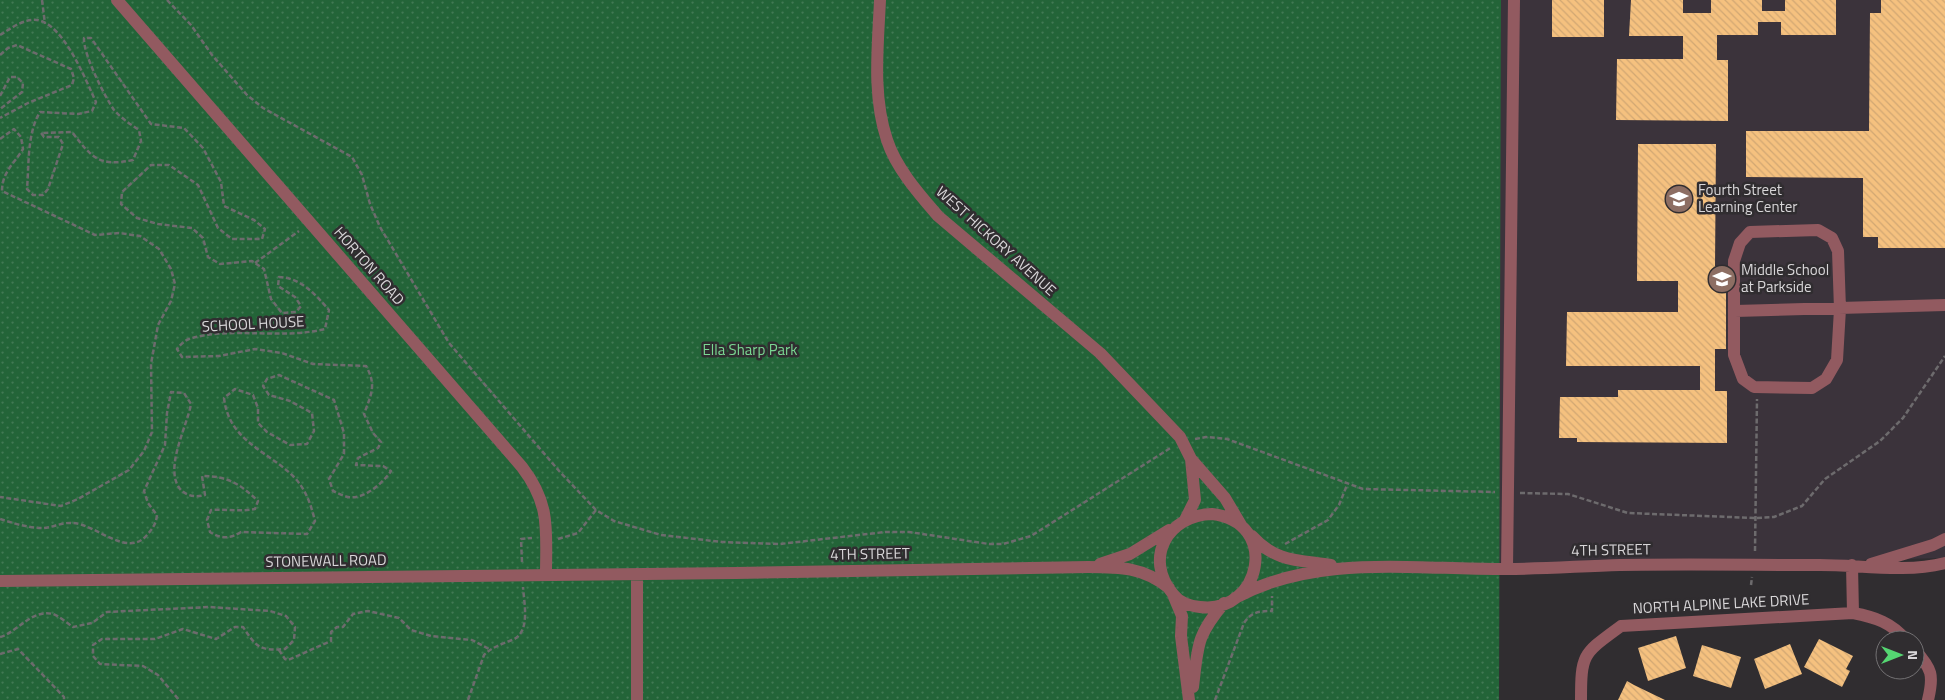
<svg xmlns="http://www.w3.org/2000/svg" width="1945" height="700" viewBox="0 0 1945 700" font-family="'Titillium Web',sans-serif">
<style>
.built{fill:#3b333b}
.park{fill:url(#park-dots)}
.building{fill:url(#building-back-hatch)}
.lines{fill:none;stroke-linecap:round;stroke-linejoin:round}
.path{stroke:#6d6b6d;stroke-width:2.5;stroke-dasharray:5 2.5;stroke-linecap:butt}
.minor{stroke:#925a60;stroke-width:12}
.labels{text-anchor:middle;stroke-width:5;stroke-linejoin:round;paint-order:stroke}
.poi-label{font-size:15px;fill:#d8d6d8;stroke:#302d30;text-anchor:start}
.street-label{font-size:15px;fill:#d8d6d8;stroke:#302d30}
.park-label{font-size:15px;fill:#7ad792;stroke:#302d30}
</style>
<defs>
<pattern id="park-dots" width="8" height="8" patternUnits="userSpaceOnUse" patternTransform="scale(1.25)"><rect width="8" height="8" fill="#236438"/><path d="M2 2h.1M6 6h.1" fill="none" stroke="#427954" stroke-width="1.8" stroke-linecap="round"/></pattern>
<pattern id="building-back-hatch" width="6" height="6" patternUnits="userSpaceOnUse" patternTransform="scale(1.25)"><rect width="6" height="6" fill="#f5c17f"/><path d="M-1 5l2 2M0 0l6 6M5-1l2 2" fill="none" stroke="#d1a773"/></pattern>
</defs>
<rect width="100%" height="100%" fill="#302d30"/>
<path class="built" d="M1501,0H1945V558L1497,569Z"/>
<path class="park" d="M0,0H1501L1499,700H0Z"/>
<path class="building" d="M1552,0H1604V37H1552Z
M1631,0H1683V13H1711V0H1762V11H1785V0H1836V35H1781V22H1758V35H1717V60H1728V121L1616,120L1617,59H1683V36H1629Z
M1881,0H1945V248H1878V237H1863V178L1746,177V131H1869L1870,13H1881Z
M1638,144H1716L1715,266H1726V349H1715V391H1727V443L1577,442V438H1559L1560,397H1618V390H1700V366H1566L1567,312H1678V281H1637Z
M1676,636L1686,668L1648,681L1638,648Z
M1819,639L1853,656L1846,669L1850,671L1842,687L1804,667Z
M1790,644L1802,674L1765,689L1754,659Z
M1702,645L1741,657L1731,688L1693,676Z
M1627,681L1634,685L1665,700H1618Z"/>
<g class="lines">
<path class="path" d="M42,0L45,24
M167,0L191,25L212,55L247,95L263,108L352,157L362,175L370,204L380,227L449,343L560,472L596,510L614,521L661,535L722,542L780,544L885,532H909L989,544H1003L1031,536L1172,447
M0,35C10,29 20,21 32,20C61,16 86,81 96,102L92,111L78,114L40,112C27,133 29,165 27,189L33,195H43L48,189L63,144L59,137H44L41,133L72,132C92,158 99,167 133,160L141,141L139,130C130,124 121,118 114,110C105,97 83,54 84,38H91L151,124L184,128L203,148L221,182L224,206L254,220L265,229L262,239H232L218,228L198,185L169,165H151L122,192L121,204L137,218L158,224L192,228L203,238L208,257L220,264L252,261L264,269L271,299L282,313L296,312L301,306L295,297L278,286L279,277C301,278 315,294 329,310L325,329C281,340 229,326 189,339C184,341 180,345 177,349L182,357L219,356L255,349L282,353L313,364L366,366C377,385 371,395 364,414L373,433L381,442L378,448L358,458L356,465L383,466L391,471C383,483 364,500 348,497C343,496 338,493 333,491L329,479L344,454V433L334,400L279,375L267,379L263,386L269,395L290,401L312,413L314,431L307,444L290,445L267,432L258,423V408L253,395L235,389L224,398C229,441 266,450 293,476C306,489 311,505 315,521L307,534L241,532C230,539 221,539 210,532L207,520L211,510C226,509 240,512 255,509L258,501C240,484 228,476 202,476L205,495C197,497 189,497 182,491C162,472 187,427 191,404L184,393L171,392L167,413L165,445L144,491L148,503L157,515C156,524 153,528 147,535C127,559 95,523 72,523C62,522 52,528 42,528C28,528 13,523 0,519
M0,55L8,48L17,45L71,69L74,78L72,85L28,103L0,118
M0,96L10,77H17L23,83L22,92L0,109
M0,139L14,129L21,137L23,149C14,164 2,172 2,191L95,235L119,233L140,236L159,249L171,269L175,284L171,301L158,325L151,364L152,432L144,451L129,470L78,499L61,506L0,497
M255,263L299,231
M1195,439L1206,437L1227,439L1363,489L1495,492
M1520,493L1568,494L1628,513L1755,518L1774,517L1802,506L1825,479L1880,441L1903,418L1945,356
M558,539L578,533L596,510
M1285,544L1328,520L1339,505L1347,485
M1755,551L1757,399
M522,562L521,539L532,538
M1751,585L1752,577
M0,637C18,632 31,609 53,614C59,616 67,623 73,627L92,623L107,612L209,607L270,611L286,616L295,627L294,640L285,649C260,651 257,648 243,627H235L216,639L183,629L155,639H102L93,645V656L100,664L143,666L158,675L179,700
M279,650L285,659L288,660L331,641V632L337,627H343L353,614L368,611L399,618L411,630L431,636L472,640L489,649
M0,654L18,649L64,697V700
M468,700L484,655C492,647 502,644 512,640C531,633 524,603 523,587
M1215,700L1244,623C1251,612 1259,611 1272,611V596"/>
<path class="minor" d="M117,0L522,467C551,505 546,530 546,575
M880,0C878,46 872,95 887,140C896,168 919,194 938,216L1100,353L1180,437L1191,459L1225,498L1241,525
M1818,230L1832,238L1838,251L1840,309L1837,360L1826,379L1812,388L1754,387L1743,379L1734,355V261L1740,243L1750,232Z
M1735,311L1945,305
M1212,514C1281,522 1261,615 1200,607C1190,606 1179,602 1173,594C1143,558 1168,515 1212,514Z
M1185,520L1195,500L1191,459
M1252,536C1275,562 1299,560 1331,565
M1100,564L1130,554L1169,530
M1871,564L1933,545L1945,539
M1852,565L1853,613
M1507,569L1514,0
M637,574V700
M0,581L736,573L1088,567C1120,567 1143,567 1169,588
M1174,597L1182,616L1181,636L1189,700
M1235,598C1317,553 1416,570 1506,569C1544,569 1582,566 1620,565C1687,564 1754,565 1820,565C1861,565 1905,573 1945,563
M1915,650C1932,669 1934,675 1928,700
M1193,687C1198,646 1196,636 1224,603
M1581,700C1581,653 1583,654 1621,626L1853,613C1875,617 1892,623 1906,640"/>
</g>
<defs>
<symbol id="school-disc" viewBox="-11 -11 22 22"><circle r="9.5" fill="#8d6e63" stroke="#302d30"/><path d="M0-5L7-2L0 1L-7-2ZM-4 1L0 2.5L4 1V4Q0 6-4 4Z" fill="#fff"/></symbol>
</defs>
<g fill-rule="evenodd">
<use href="#school-disc" x="1663" y="183" width="32" height="32"/>
<use href="#school-disc" x="1706" y="263" width="32" height="32"/>
</g>
<g class="labels">
<g class="poi-label">
<text x="1698" y="195">Fourth Street<tspan x="1698" dy="17">Learning Center</tspan></text>
<text x="1741" y="275">Middle School<tspan x="1741" dy="17">at Parkside</tspan></text>
</g>
<g class="street-label">
<text transform="translate(996 241) rotate(42)" y="5">WEST HICKORY AVENUE</text>
<text transform="translate(369 266) rotate(49)" y="5">HORTON ROAD</text>
<text transform="translate(253 324) rotate(-3)" y="5">SCHOOL HOUSE</text>
<text transform="translate(1611 550) rotate(-1)" y="5">4TH STREET</text>
<text transform="translate(870 554) rotate(-1)" y="5">4TH STREET</text>
<text transform="translate(326 561) rotate(-1)" y="5">STONEWALL ROAD</text>
<text transform="translate(1721 604) rotate(-3)" y="5">NORTH ALPINE LAKE DRIVE</text>
</g>
<g class="park-label">
<text x="750" y="355">Ella Sharp Park</text>
</g>
</g>
<g transform="translate(1900 655) rotate(90)"><circle r="24" fill="#302d30" stroke="#737173"/>
<path d="M0-4L9 19L0 12L-9 19Z" fill="#55d672"/>
<text y="-8" font-size="14" font-weight="bold" text-anchor="middle" fill="#d8d6d8">N</text>
</g>
</svg>
